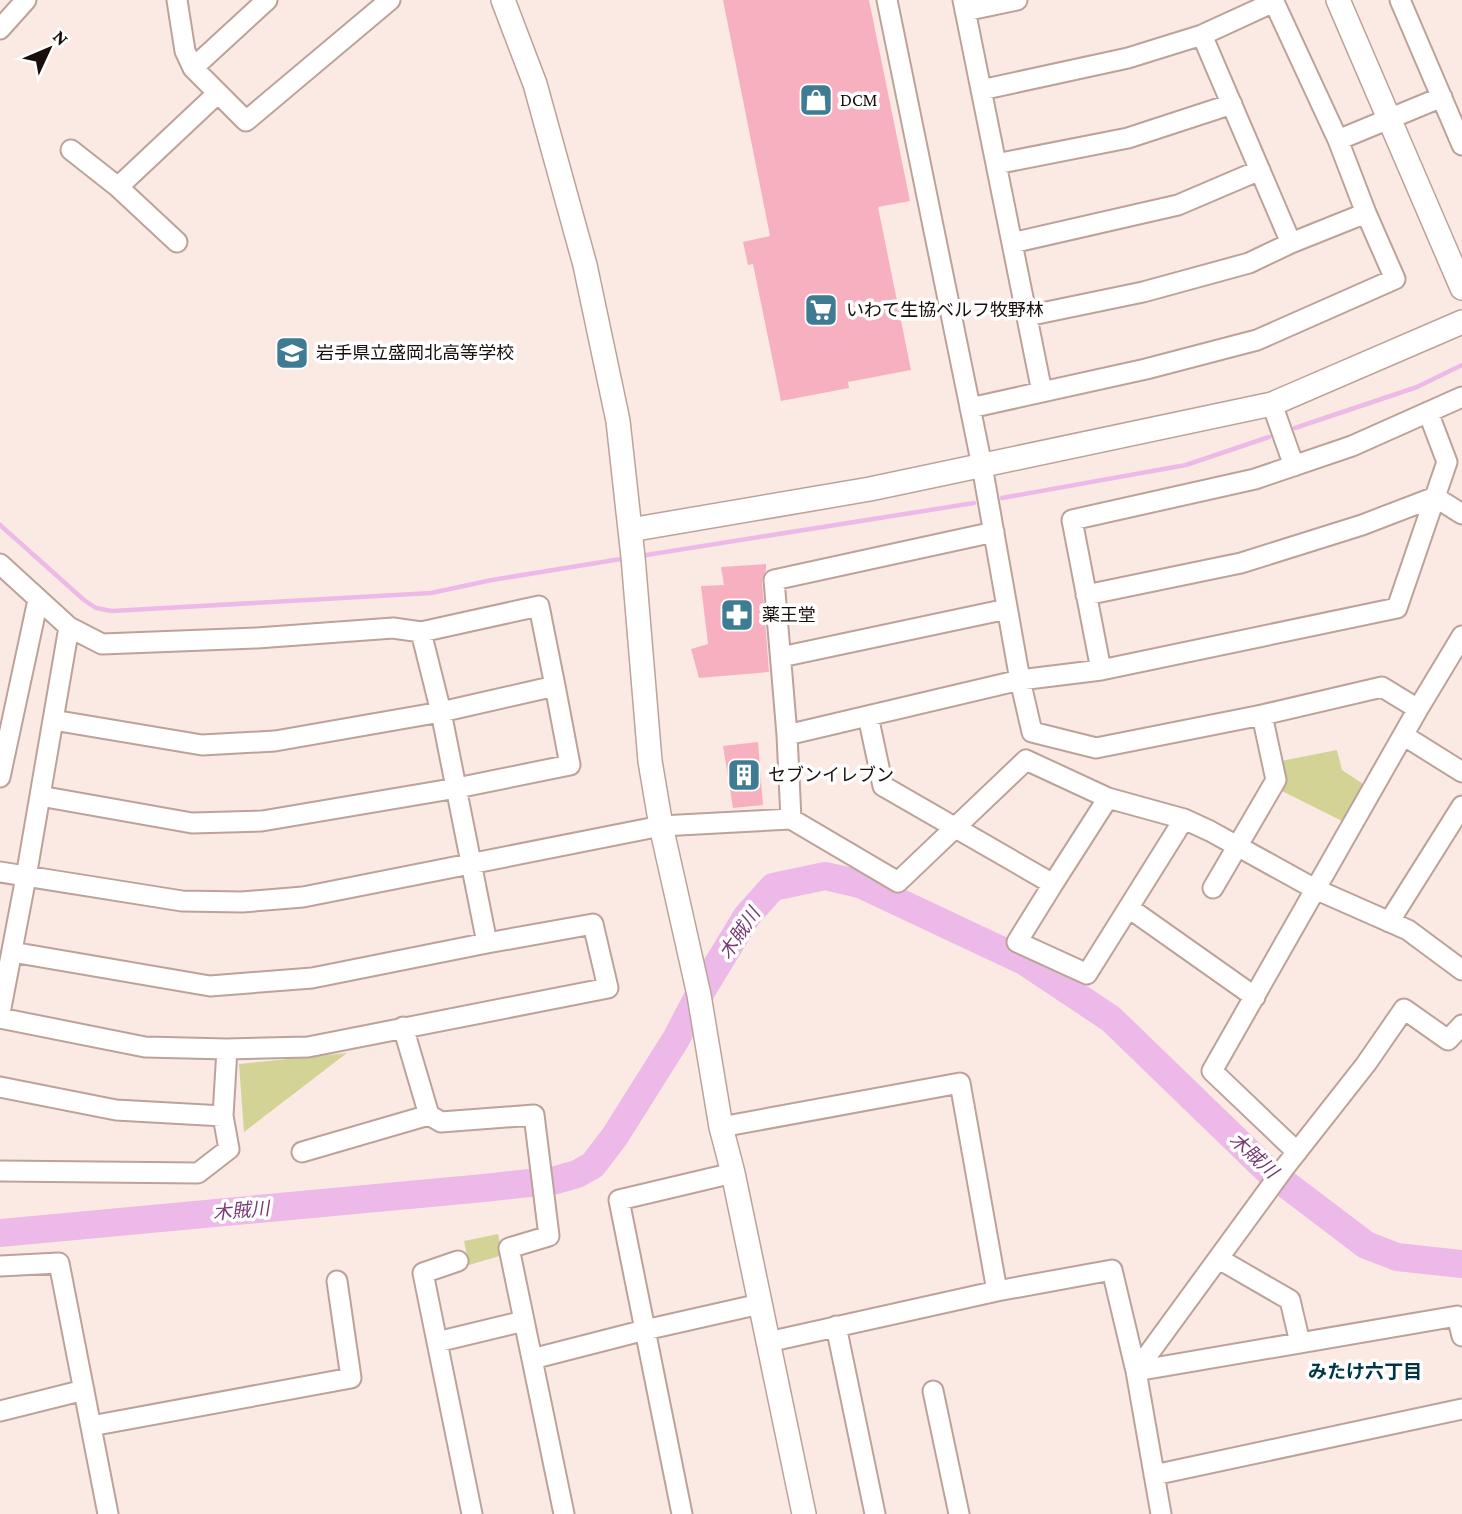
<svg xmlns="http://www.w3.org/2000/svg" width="1462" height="1514" viewBox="0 0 1462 1514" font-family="'Crimson Pro','Noto Sans JP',serif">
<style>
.green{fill:#d2d395}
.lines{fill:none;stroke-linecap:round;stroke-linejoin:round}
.stream{stroke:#edb9e8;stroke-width:4.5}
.river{stroke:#edb9e8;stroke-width:28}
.building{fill:#f7b0c0}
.minor-casing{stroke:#bda299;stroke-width:23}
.tertiary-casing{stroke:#bda299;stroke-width:26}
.minor{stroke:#fff;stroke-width:19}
.tertiary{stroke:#fff;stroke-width:23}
.labels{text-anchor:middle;stroke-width:7;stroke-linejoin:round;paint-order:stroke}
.poi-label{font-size:18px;fill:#180e0b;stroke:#fff;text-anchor:start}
.water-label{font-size:19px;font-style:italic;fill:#763973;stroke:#fff}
.neighbourhood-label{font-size:19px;font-weight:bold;fill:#003546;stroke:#fff}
</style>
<rect width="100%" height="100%" fill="#fbeae4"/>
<path class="green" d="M1337,750L1342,770L1363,784L1344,822L1280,790L1281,761Z
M347,1053L244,1132L239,1064Z
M498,1234L503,1255L469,1265L464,1241Z"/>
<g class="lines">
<path class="stream" d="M1295,428L1417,387L1462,365
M1002,498L1186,465L1269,437
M0,525L84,600L96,608L112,611L431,593L492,580L627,558
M640,556L974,503"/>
<path class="river" d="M0,1233L484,1188L556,1180L577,1174L593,1165L615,1136L676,1039L699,995L747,916L773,887L825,876L860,884L1024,961L1111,1019L1267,1170L1366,1245L1397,1257L1462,1264"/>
</g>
<path class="building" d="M723,0H869L910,201L878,207L911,370L848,382L849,388L781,401L753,264L748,265L743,242L770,236Z
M766,564V570L762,581L769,672L699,678L691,649L708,644L701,586L724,585L721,567Z
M758,742L763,805L733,808L723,746Z"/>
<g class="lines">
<defs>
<path id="minor" d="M177,0L185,51L193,68L246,121L390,0
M887,0L982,466L1020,680L1032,732L1096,748L1262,715L1382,687L1418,709
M963,0L1042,392
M1400,0L1462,145
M965,11L1017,0
M0,29L26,0
M193,68L267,0
M981,90L1128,58L1202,35
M1338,140L1274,2L1202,35L1291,243L1366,213
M71,150L118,187
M996,164L1128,138L1232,104
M177,242L118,187L218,93
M1012,243L1178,205L1260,170
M1032,315L1143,292L1249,263L1291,243
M1272,404L1294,466
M970,408L1146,369L1257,340L1395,279L1366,213L1338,140L1442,97
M1428,412L1447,462L1397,608L1101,670L1072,520L1255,479L1352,446L1462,397
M0,564L69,627L102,644L257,638L393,628L421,632L441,712L487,943L593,924L608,988L308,1047L227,1049L223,1116L229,1149L198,1173L0,1171
M1086,595L1241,563L1362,525L1435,497L1462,514
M781,657L1007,609
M868,716L883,786L1053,884L1108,798
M53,720L202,745L275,741L441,712L555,686L539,606L421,632
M787,735L1020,680L1101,670
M1403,735L1462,772
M0,777L38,600
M40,796L192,823L262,821L457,788L570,765L555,686
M791,819L787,735L774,580L994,532
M0,872L182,901L242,902L303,897L661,826L791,819L898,882L1026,760L1108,798L1184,819L1210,831L1315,889L1408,930L1462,970
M1053,884L1017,942L1087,974L1184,819
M1213,888L1276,780L1262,715
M1129,908L1255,997
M1389,922L1462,806
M12,952L210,986L312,978L487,943
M0,1013L26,877L69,627
M0,1018L145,1047L227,1049
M0,1087L116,1110L223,1116
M429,1115L441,1122L534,1115L549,1236L509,1248L532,1359L645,1330L760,1304
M721,1127L960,1083L997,1291
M302,1152L429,1115L403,1027
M1297,1152L1212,1071L1418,709L1462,636
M1219,1259L1290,1300L1300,1343
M458,1261L423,1273L472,1514
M0,1266L59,1263L108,1514
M836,1326L875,1514
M437,1342L524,1321
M768,1342L997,1291L1112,1270L1136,1371L1161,1514
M532,1359L564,1514
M1136,1371L1285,1167L1366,1064L1404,1009L1448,1040L1462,1025
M1136,1371L1457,1316L1462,1336
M933,1391L959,1514
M0,1411L84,1390
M91,1426L351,1378L337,1281
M1154,1475L1462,1409
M682,1514L619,1200L733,1173"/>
<path id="tertiary" d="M503,0L535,84L585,265L618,421L633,557L650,761L661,826L699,995L721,1127L733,1173L804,1514
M1338,0L1462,288
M630,530L870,489L1272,404L1462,322"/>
</defs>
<use href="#minor" class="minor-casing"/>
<use href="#tertiary" class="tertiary-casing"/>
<use href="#minor" class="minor"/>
<use href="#tertiary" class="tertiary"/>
</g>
<defs>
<symbol id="shop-square" viewBox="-11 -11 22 22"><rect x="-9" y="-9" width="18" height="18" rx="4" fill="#3f7c93" stroke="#fff"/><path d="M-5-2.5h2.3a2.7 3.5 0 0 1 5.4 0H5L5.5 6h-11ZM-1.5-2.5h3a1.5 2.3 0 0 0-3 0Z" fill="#fff"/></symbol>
<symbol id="supermarket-square" viewBox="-11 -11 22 22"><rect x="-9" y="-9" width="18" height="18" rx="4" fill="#3f7c93" stroke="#fff"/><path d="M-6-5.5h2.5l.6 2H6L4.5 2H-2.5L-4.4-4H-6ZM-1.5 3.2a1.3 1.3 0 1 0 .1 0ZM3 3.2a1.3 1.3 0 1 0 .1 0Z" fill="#fff"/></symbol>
<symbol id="school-square" viewBox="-11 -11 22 22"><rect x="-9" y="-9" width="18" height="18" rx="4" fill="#3f7c93" stroke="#fff"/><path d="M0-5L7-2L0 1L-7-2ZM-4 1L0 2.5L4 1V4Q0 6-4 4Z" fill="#fff"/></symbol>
<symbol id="pharmacy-square" viewBox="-11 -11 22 22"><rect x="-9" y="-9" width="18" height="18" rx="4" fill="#3f7c93" stroke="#fff"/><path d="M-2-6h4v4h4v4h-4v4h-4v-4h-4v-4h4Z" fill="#fff"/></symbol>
<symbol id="building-square" viewBox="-11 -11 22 22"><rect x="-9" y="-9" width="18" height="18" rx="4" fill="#3f7c93" stroke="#fff"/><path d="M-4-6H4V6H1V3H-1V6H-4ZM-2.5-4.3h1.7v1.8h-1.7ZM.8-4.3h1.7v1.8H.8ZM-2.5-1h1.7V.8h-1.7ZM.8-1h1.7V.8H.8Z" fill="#fff"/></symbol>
</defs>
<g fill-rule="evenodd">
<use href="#shop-square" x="797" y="81" width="38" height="38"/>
<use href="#supermarket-square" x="802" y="291" width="38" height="38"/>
<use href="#school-square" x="273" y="334" width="38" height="38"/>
<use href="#pharmacy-square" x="718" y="596" width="38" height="38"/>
<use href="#building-square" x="725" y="756" width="38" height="38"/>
</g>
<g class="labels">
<g class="poi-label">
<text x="840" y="106">DCM</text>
<text x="846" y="316">いわて生協ベルフ牧野林</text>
<text x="316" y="359">岩手県立盛岡北高等学校</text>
<text x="762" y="621">薬王堂</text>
<text x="768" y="781">セブンイレブン</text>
</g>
<g class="water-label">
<text transform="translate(739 933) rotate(-56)" y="7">木賊川</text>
<text transform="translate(1254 1155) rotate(42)" y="7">木賊川</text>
<text transform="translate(241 1210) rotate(-5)" y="7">木賊川</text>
</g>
<g class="neighbourhood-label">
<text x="1365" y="1378">みたけ六丁目</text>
</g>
</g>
<g transform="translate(49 49) rotate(46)" stroke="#ffffff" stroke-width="5" paint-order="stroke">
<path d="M0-5L12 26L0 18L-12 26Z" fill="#180e0b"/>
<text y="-10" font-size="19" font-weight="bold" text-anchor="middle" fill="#180e0b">N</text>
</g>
</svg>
